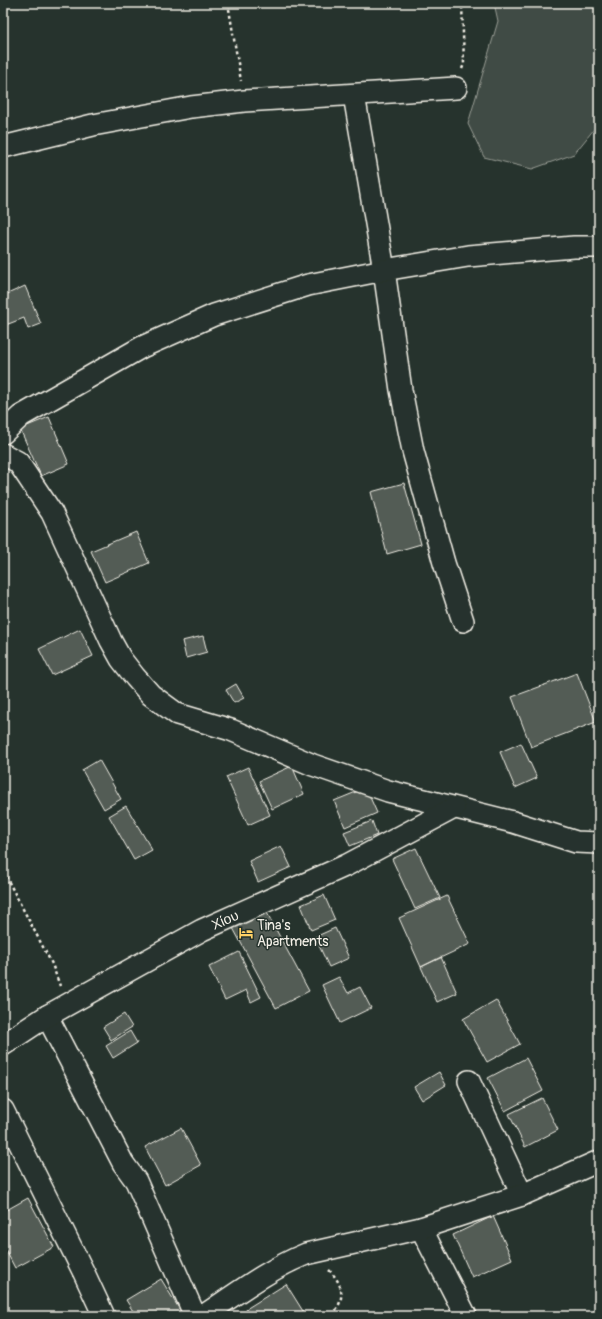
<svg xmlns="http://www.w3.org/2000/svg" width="602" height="1319" viewBox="0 0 602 1319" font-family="Pangolin,sans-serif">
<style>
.green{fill:#414b45;stroke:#9a9e96}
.building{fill:#525c55;stroke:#f4f1e8}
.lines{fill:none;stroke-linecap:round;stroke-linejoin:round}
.street-casing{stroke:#f4f1e8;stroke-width:24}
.path{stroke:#f4f1e8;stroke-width:2.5;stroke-dasharray:3 3;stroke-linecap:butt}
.street{stroke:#26332d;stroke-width:21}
.labels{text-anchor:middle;stroke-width:3;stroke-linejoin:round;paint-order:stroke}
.street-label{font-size:14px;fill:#f4f1e8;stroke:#26332d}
.poi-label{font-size:14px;fill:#f4f1e8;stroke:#26332d;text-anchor:start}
</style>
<rect width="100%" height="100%" fill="#26332d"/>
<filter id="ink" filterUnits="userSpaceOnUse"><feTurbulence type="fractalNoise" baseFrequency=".025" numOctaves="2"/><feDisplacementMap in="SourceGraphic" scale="8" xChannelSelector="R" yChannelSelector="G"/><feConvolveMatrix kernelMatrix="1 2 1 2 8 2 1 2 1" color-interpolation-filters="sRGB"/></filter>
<g filter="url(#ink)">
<path class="green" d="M494,3H599V123L574,154L532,169L484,157L468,124L498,21Z"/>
<path class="building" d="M25,286L41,324L28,329L24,318L3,326V296Z
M49,417L69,464L41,476L20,429Z
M404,483L421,544L387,554L371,492Z
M136,532L149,563L105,582L91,551Z
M80,629L93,656L52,675L39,649Z
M203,636L207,652L186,658L182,641Z
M577,673L596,722L531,747L512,697Z
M236,684L244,698L234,703L226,690Z
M521,743L537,778L515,788L500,752Z
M99,760L121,799L104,809L82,770Z
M292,766L304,794L272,809L259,781Z
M248,767L270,815L248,825L226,777Z
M356,792L369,795L377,813L345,827L334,801Z
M126,806L152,850L134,860L109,816Z
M372,821L377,835L350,846L344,832Z
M281,846L291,867L258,882L249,861Z
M416,848L440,898L415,909L392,859Z
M324,895L335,920L311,930L301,905Z
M447,896L470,944L421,967L399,918Z
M266,911L309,991L276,1008L233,928Z
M335,928L349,958L329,967L315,937Z
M239,952L261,997L251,1002L246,990L225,1000L209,967Z
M441,957L457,993L437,1002L421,967Z
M339,977L348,993L360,987L371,1008L340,1023L322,985Z
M496,1000L520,1044L487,1062L463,1019Z
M124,1014L132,1027L111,1040L103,1027Z
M130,1031L137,1043L113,1058L106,1046Z
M526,1058L543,1091L505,1111L488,1078Z
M439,1072L446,1085L422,1100L414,1087Z
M542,1098L558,1130L525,1147L509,1114Z
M181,1128L201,1165L165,1185L145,1147Z
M28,1198L54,1247L15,1268L3,1245V1212Z
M493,1216L512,1259L472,1277L453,1235Z
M161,1279L183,1315L181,1316H136L126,1300Z
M286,1284L306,1316H250L246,1309Z"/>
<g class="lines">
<defs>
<g id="street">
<path d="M354,95L384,270L401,390L413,451L444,563L463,621"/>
<path d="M3,147L93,125L191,107L244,101L456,88"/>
<path d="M3,433L21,416L142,347L214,315L308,285L384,270L468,256L574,247H599"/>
<path d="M3,454L18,462L52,513L111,641L121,659L135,677L151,695L177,714L231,730L313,765L388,791L513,822L576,842L599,843"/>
<path d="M47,1016L123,1163L136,1181L195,1316"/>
<path id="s1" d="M3,1045L47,1016L202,930L347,865L454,808"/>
<path d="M469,1081L522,1195"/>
<path d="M3,1110L84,1273L104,1316"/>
<path d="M421,1228L466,1316"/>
<path d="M203,1316C236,1294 269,1269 306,1254L421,1228L522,1195L599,1161"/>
</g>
</defs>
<use href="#street" class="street-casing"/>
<path class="path" d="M228,3L241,81
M462,69L464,64L462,3
M3,871L52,964L60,986
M329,1270C344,1285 346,1300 331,1316"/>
<use href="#street" class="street"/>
</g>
</g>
<defs>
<symbol id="hotel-bare" viewBox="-9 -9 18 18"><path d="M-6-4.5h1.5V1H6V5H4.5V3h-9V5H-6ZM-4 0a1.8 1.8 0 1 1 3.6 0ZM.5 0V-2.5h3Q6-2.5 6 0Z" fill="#ffd166" stroke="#26332d" stroke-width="2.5" paint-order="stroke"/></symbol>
</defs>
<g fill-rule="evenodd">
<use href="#hotel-bare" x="236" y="923" width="20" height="20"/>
</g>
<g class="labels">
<g class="street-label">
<text dy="5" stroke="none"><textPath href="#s1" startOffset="255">Χίου</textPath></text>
</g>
<g class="poi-label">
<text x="257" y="930">Tina's<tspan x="257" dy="16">Apartments</tspan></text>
</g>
</g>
<rect width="602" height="1319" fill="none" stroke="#26332d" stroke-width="16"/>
<rect x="8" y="8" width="586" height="1303" fill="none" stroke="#f4f1e8" stroke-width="1.5" filter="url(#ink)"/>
</svg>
